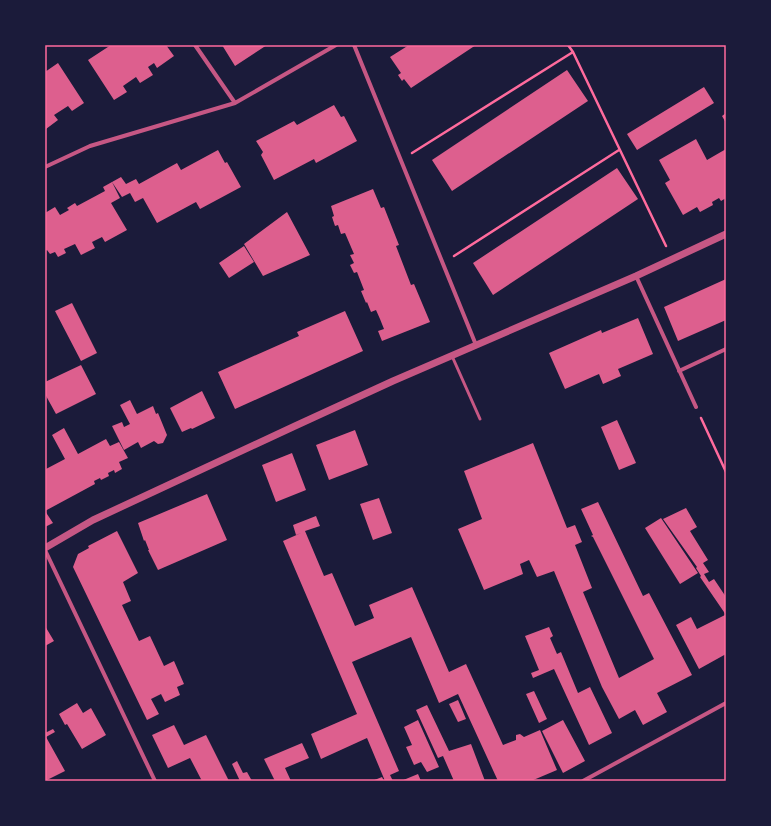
<svg xmlns="http://www.w3.org/2000/svg" width="771" height="826" viewBox="0 0 771 826" font-family="'PT Serif',serif">
<style>
.building{fill:#dd5f8e}
.lines{fill:none;stroke-linecap:round;stroke-linejoin:round}
.path{stroke:#ff6b9d;stroke-width:2.5}
.service{stroke:#c65784;stroke-width:3}
.minor{stroke:#c65784;stroke-width:4}
.tertiary{stroke:#c65784;stroke-width:7}
.neatline{fill:none;stroke:#ff6b9d;stroke-width:1.5}
</style>
<rect width="100%" height="100%" fill="#1b1b3a"/>
<path class="building" d="M111,45H166L174,56L157,68L154,63L148,67L153,75L140,83L136,77L123,86L127,92L114,100L88,60Z
M222,45H267L235,66Z
M409,45H476L411,88L404,79L402,81L398,75L401,73L390,57Z
M58,63L84,103L72,111L68,106L54,115L58,120L46,129L45,72Z
M567,70L588,101L452,191L432,160Z
M704,87L714,103L637,150L627,134Z
M334,105L341,117L344,116L357,141L316,163L314,159L274,180L261,155L263,152L256,141L294,121L297,125Z
M726,113V123L722,116Z
M696,139L707,160L726,149V198L721,201L719,198L712,202L713,205L700,212L697,207L683,215L665,183L670,180L659,160Z
M218,150L225,163L227,162L241,187L200,209L196,202L157,223L143,198L135,202L130,193L122,197L112,182L121,177L126,184L136,179L139,184L177,163L181,170Z
M617,168L638,199L493,295L473,263Z
M112,182L120,198L111,203L127,230L105,242L102,237L92,242L95,248L81,255L75,244L64,249L66,253L58,257L55,252L50,254L47,250L45,251V213L55,207L60,215L69,210L67,208L75,203L77,206L105,191L103,187Z
M373,189L381,208L384,207L399,245L396,246L411,285L414,284L430,322L382,341L378,331L384,329L380,319L376,310L371,312L367,302L366,303L361,291L364,290L357,272L354,273L350,265L354,263L350,255L354,254L345,233L341,234L338,225L335,226L332,217L334,216L331,206Z
M287,212L310,255L263,276L244,244Z
M244,246L254,262L229,278L219,263Z
M726,279V320L678,341L664,307Z
M72,303L97,353L81,361L55,311Z
M345,311L363,351L235,409L218,372L299,336L297,332Z
M638,318L653,354L618,369L621,376L603,384L599,374L565,389L549,353L601,330L602,333Z
M81,365L96,394L56,414L45,394V382Z
M202,391L215,418L192,429L191,428L182,432L170,408Z
M130,400L137,414L153,406L156,414L158,413L167,435L163,443L158,444L154,441L141,448L138,442L124,450L112,426L122,422L124,427L130,424L120,405Z
M617,420L636,463L619,470L601,427Z
M64,428L78,454L106,439L110,446L119,442L128,458L119,462L122,469L115,473L114,470L108,473L109,476L101,480L100,478L94,481L95,484L45,511L53,523L45,527V467L46,469L65,459L52,435Z
M355,430L368,465L329,480L316,445Z
M533,443L567,528L575,525L582,542L575,545L592,588L583,592L619,678L654,659L593,537L591,536L593,535L581,509L598,502L643,596L649,593L692,675L657,693L667,712L643,725L635,710L619,719L602,687L554,571L537,577L529,560L520,564L523,574L484,590L458,529L482,519L464,471Z
M292,453L306,490L276,502L262,465Z
M207,494L227,540L158,570L148,550H149L145,540L144,541L138,523Z
M379,498L392,533L373,540L360,504Z
M686,508L697,527L690,531L708,560L703,563L709,572L704,574L709,582L714,579L726,597V615L700,577L701,576L696,568L697,567L663,519Z
M316,516L320,526L305,531L324,576L332,573L355,626L374,618L369,605L412,587L449,672L466,664L503,745L516,740V735L520,734L524,737L540,730L557,770L531,781H498L458,694L439,703L411,637L352,662L399,771L390,775L393,781H385L367,738L321,759L311,734L357,714L283,541L301,533L296,535L293,525Z
M661,518L698,573L680,584L645,528Z
M117,531L138,573L123,582L131,601L122,605L139,641L150,636L164,666L174,661L184,684L177,687L180,695L165,702L161,694L151,699L159,714L147,720L73,567L78,554L89,548L88,546Z
M725,615L726,654L699,669L676,625L691,617L697,629Z
M45,626L54,641L45,646Z
M549,627L553,636L550,638L557,654L561,652L578,693L590,687L612,733L589,745L554,669L533,678L531,673L539,670L525,636Z
M534,691L547,719L539,723L526,694Z
M458,700L466,719L458,722L449,704Z
M77,703L83,713L91,708L106,735L82,749L67,724L65,725L59,714Z
M427,705L449,751L471,744L485,781H454L443,756L438,758L416,710Z
M418,720L439,767L427,772L421,762L414,765L406,747L412,745L404,727Z
M563,720L585,761L563,773L542,731Z
M174,725L184,745L206,735L229,781H202L190,758L168,768L152,735Z
M53,729L55,732L46,737L65,771L45,781V733Z
M302,743L309,758L285,768L291,781H275L264,759Z
M237,761L243,773L247,772L252,781H240L232,764Z
M418,774L421,781H401Z
M382,777L384,781H372Z"/>
<g class="lines">
<path class="path" d="M573,52L666,246
M412,153L573,52L568,45
M454,256L619,150
M701,418L726,472"/>
<path class="service" d="M452,356L480,419"/>
<path class="minor" d="M195,45L235,103
M354,45L476,345
M45,167L90,146L235,103L336,45
M636,276L696,407
M679,371L726,349
M45,550L155,781
M583,781L726,703"/>
<path class="tertiary" d="M45,548L93,520L295,426L393,381L636,276L726,234"/>
</g>
<rect width="771" height="826" fill="none" stroke="#1b1b3a" stroke-width="92"/>
<rect x="46" y="46" width="679" height="734" class="neatline"/>
</svg>
